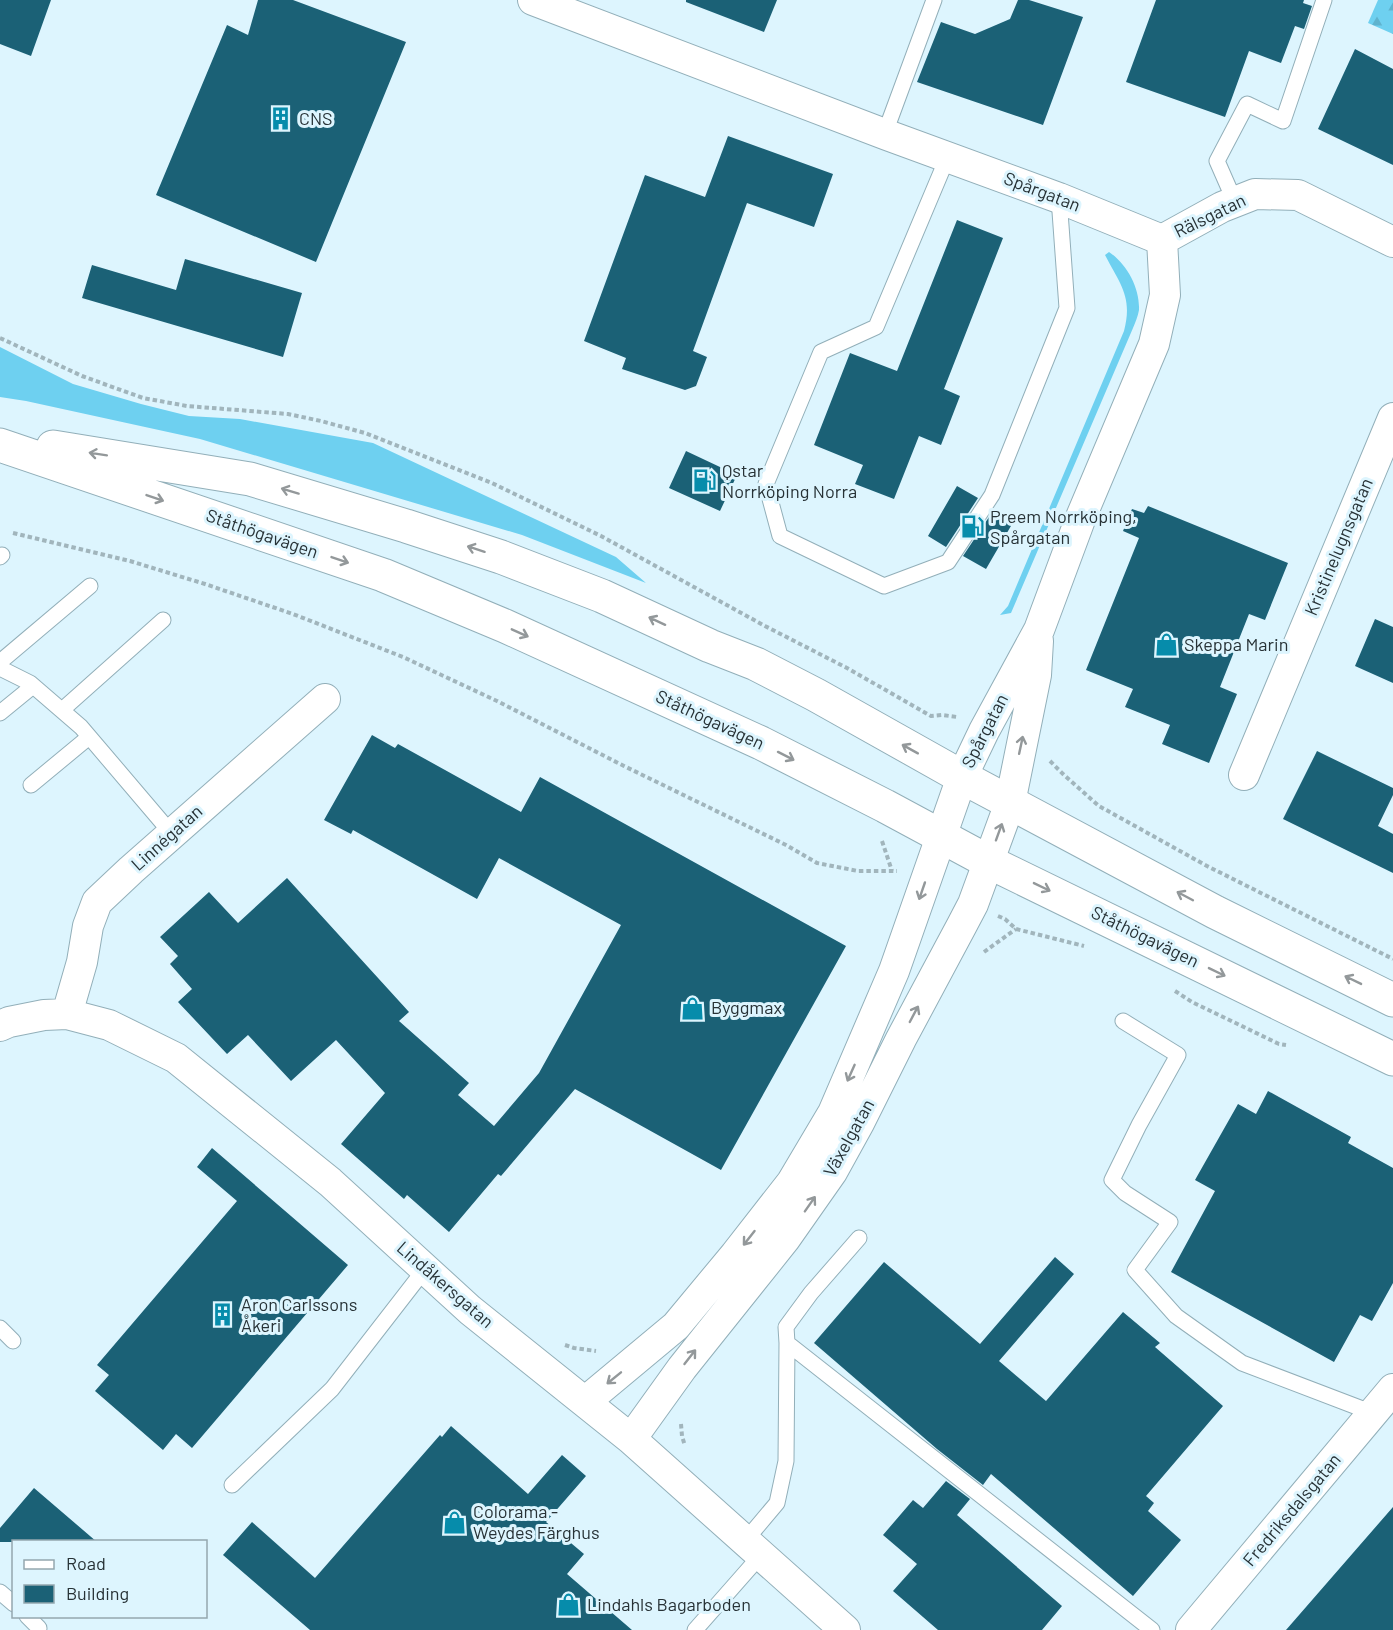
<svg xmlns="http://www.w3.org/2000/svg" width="1393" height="1630" viewBox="0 0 1393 1630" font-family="Barlow,sans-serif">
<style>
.grass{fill:#6ed0f0}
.forest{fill:url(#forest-firs)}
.building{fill:#1b6176}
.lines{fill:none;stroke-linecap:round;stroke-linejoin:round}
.lane-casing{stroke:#92afb9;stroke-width:17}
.street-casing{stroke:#92afb9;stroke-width:32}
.secondary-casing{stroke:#92afb9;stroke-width:35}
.path{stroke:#a1b5bc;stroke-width:4;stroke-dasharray:4.5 3;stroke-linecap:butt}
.lane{stroke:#fff;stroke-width:15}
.street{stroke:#fff;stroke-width:30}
.secondary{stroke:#fff;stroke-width:33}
.oneway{stroke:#93989a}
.labels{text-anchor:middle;stroke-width:6;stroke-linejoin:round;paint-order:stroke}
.poi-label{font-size:18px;fill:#273236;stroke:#ddf5fe;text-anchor:start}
.street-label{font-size:18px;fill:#273236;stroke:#ddf5fe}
</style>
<defs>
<pattern id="forest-firs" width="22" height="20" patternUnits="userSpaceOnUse" patternTransform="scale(1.5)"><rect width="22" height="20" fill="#6ed0f0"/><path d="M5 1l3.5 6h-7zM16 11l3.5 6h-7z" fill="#5fb3ce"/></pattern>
</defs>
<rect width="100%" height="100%" fill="#ddf5fe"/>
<path class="grass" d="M1109,252C1127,264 1140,288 1139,310C1138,316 1135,323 1133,328L1011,613L1000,615L1008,606L1124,331C1133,297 1120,284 1105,255Z
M0,347L73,384L141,404L189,416L240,419L373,443L616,557L646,583L522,535L200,439L26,401L0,397Z"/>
<path class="forest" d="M1378,0H1393V34L1368,23Z"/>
<path class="building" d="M0,0H51L31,56L0,44Z
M258,0H293L406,42L316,262L156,195L227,25L248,35Z
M686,0H777L764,32L686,2Z
M1018,0H1029L1083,17L1043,125L917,82L941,22L975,34L1010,19Z
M1156,0H1304L1303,3L1312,6L1304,29L1295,26L1281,63L1249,51L1225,117L1126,82Z
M1355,49L1393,69V165L1318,129Z
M728,136L833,174L814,227L747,203L693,351L707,357L696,386L685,390L622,369L626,358L584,341L645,175L705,197Z
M957,220L1003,238L944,389L960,396L941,445L919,436L894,499L855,484L863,465L814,445L850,353L897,371Z
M185,259L302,293L283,357L82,298L92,265L176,290Z
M686,451L737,475L720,511L669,488Z
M957,486L978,498L946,547L928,536Z
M1148,506L1288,563L1265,620L1249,614L1220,687L1237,694L1209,763L1162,744L1170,725L1125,707L1133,689L1086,670L1139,538L1123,531L1132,509L1144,513Z
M995,508L1015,519L986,569L963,556Z
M1375,619L1393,627V683L1355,666Z
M372,735L395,748L398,744L521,812L540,777L846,946L721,1170L575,1089L501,1176L498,1174L449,1232L407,1195L404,1199L341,1144L385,1093L336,1040L291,1081L248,1035L227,1054L178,1002L192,989L170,964L178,956L160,937L209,892L238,923L287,878L409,1012L399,1021L469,1083L458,1095L494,1126L539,1073L621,925L499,858L477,899L353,830L351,834L324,820Z
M1317,751L1393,788V795L1378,826L1393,834V873L1283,819Z
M1268,1091L1351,1137L1348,1143L1393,1168V1283L1372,1321L1360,1315L1334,1362L1171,1272L1215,1191L1195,1180L1238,1104L1256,1114Z
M212,1148L348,1265L192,1448L176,1434L163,1450L95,1391L109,1375L97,1365L237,1201L197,1167Z
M1055,1257L1074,1274L999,1361L1046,1401L1123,1312L1160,1343L1155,1347L1223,1406L1146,1496L1154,1503L1148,1511L1181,1540L1133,1596L991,1474L983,1485L937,1449L814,1343L884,1262L980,1344Z
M451,1426L528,1494L562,1455L586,1476L546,1522L584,1554L567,1574L632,1630H310L223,1555L252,1522L315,1578L440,1435L442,1437Z
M946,1481L970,1499L957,1515L1062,1606L1042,1630H938L893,1591L917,1564L883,1535L913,1500L923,1508Z
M34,1488L97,1542H0V1528Z
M1393,1507V1630H1286Z"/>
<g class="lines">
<defs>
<path id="lane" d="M887,135L889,122L934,0
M948,156L876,327L821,352L766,484L780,536L884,586L948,562L992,495L1067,308L1059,198
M1235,202L1217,161L1247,104L1283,121L1324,0
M0,557L2,555
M0,662L90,586
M0,668L30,683L81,727L172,834
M62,710L163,620
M0,713L33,686
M31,785L89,737
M1123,1021L1178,1055L1139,1125L1112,1180L1125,1193L1170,1222L1135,1270L1176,1316L1242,1363L1373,1413
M859,1238L811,1293L786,1327L787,1343L1152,1630
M0,1328L13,1341
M232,1485L332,1389L425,1269
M745,1541L777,1503L786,1461L787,1343
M0,1592L14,1604
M27,1616L39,1628L37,1630
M695,1630L761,1555"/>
<path id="street" d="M533,0L887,135L1059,198L1162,240L1165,295L1154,344L1081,517L1039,630L984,731L962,777L894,971L833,1113L792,1182L735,1255L676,1326L586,1401
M1162,240L1222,207L1255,194L1298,195L1393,242
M1244,775L1393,418
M67,1014L82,962L88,926L97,902L131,870L325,699
M0,1026L9,1022L44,1015L67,1014L109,1025L176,1058L330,1182L470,1310L631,1439L845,1630
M631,1439L682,1368L785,1239L832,1172L859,1123L901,1039L962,925L973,904L1010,803L1036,675L1038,641
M1191,1630L1393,1389"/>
<path id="secondary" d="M0,445L383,575L505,626L761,743L885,806L989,862L1393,1059
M53,447L250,479L406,526L501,557L602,596L710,646L756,664L816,695L962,777L1215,912L1393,1000"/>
</defs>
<use href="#lane" class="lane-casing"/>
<use href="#street" class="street-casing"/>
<use href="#secondary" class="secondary-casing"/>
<path class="path" d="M0,338L82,376L143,398L187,406L288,414L321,421L365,433L492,483L601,536L765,626L847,668L931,716L942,715L957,717
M13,533L130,561L205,584L293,614L403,657L497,701L624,766L786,845L817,863L858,871H897
M1050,761L1064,775L1099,806L1207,866L1393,959
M882,841L892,871
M998,916L1005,919L1016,929L1084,946
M984,952L1016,929
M1175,991L1192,1002L1279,1044L1286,1045
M565,1345L574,1348L596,1351
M681,1424L682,1436L685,1446"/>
<use href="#lane" class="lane"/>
<use href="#street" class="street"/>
<use href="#secondary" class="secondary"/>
</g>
<defs><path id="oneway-shaft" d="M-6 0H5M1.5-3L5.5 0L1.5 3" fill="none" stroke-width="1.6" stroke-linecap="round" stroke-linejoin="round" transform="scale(1.5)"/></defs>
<g class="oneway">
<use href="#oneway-shaft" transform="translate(98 454) rotate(-171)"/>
<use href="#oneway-shaft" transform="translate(290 491) rotate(-163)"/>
<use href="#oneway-shaft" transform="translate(155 498) rotate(19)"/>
<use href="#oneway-shaft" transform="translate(476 549) rotate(-162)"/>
<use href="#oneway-shaft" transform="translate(340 560) rotate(19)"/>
<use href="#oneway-shaft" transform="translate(657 621) rotate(-155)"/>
<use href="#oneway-shaft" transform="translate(520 633) rotate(24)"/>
<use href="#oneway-shaft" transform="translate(1021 745) rotate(-78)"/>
<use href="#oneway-shaft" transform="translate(910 749) rotate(-151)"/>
<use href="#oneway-shaft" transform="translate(786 756) rotate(27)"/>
<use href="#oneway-shaft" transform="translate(999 832) rotate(-70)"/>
<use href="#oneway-shaft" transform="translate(1042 887) rotate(26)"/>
<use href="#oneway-shaft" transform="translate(922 891) rotate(109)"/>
<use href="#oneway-shaft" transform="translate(1185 896) rotate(-152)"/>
<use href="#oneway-shaft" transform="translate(1217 972) rotate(26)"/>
<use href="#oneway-shaft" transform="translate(1353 980) rotate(-154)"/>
<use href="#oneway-shaft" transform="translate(914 1014) rotate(-62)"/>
<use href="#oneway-shaft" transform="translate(851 1073) rotate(114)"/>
<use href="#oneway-shaft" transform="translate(810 1204) rotate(-55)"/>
<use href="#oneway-shaft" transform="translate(749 1238) rotate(128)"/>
<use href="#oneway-shaft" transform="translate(690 1357) rotate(-52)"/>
<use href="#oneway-shaft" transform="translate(614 1378) rotate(141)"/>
</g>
<defs>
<symbol id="building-bare" viewBox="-9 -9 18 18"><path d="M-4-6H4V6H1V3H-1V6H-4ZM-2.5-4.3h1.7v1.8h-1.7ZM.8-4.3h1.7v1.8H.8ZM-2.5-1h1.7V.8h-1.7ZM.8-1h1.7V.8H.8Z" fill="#068cab" stroke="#ddf5fe" stroke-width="2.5" paint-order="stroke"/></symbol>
<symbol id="fuel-bare" viewBox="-9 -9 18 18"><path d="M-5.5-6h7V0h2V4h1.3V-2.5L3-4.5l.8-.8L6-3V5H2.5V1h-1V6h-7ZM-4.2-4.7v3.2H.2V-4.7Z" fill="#068cab" stroke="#ddf5fe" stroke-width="2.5" paint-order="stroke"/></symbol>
<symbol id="shop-bare" viewBox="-9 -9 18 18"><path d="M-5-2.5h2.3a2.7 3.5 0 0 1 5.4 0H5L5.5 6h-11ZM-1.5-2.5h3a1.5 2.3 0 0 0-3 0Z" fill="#068cab" stroke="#ddf5fe" stroke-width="2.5" paint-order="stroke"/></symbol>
</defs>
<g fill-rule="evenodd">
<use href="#building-bare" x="264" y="102" width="33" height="33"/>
<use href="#fuel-bare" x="688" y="464" width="33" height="33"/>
<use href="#fuel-bare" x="956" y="510" width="33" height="33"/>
<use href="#shop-bare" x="1150" y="628" width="33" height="33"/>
<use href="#shop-bare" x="676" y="992" width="33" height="33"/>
<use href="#building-bare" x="206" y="1298" width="33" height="33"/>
<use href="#shop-bare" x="438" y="1506" width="33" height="33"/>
<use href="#shop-bare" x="552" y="1588" width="33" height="33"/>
</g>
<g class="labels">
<g class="poi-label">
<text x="299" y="125">CNS</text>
<text x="722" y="477">Qstar<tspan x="722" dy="21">Norrköping Norra</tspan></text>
<text x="990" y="523">Preem Norrköping,<tspan x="990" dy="21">Spårgatan</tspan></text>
<text x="1184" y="651">Skeppa Marin</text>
<text x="711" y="1014">Byggmax</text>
<text x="241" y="1311">Aron Carlssons<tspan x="241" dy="21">Åkeri</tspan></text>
<text x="473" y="1518">Colorama -<tspan x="473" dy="21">Weydes Färghus</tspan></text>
<text x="587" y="1611">Lindahls Bagarboden</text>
</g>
<g class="street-label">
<text transform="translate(1042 192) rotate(21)" y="6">Spårgatan</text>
<text transform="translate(1210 216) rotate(-26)" y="6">Rälsgatan</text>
<text transform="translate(262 534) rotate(19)" y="6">Ståthögavägen</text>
<text transform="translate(1339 547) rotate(-67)" y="6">Kristinelugnsgatan</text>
<text transform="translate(710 720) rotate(25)" y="6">Ståthögavägen</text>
<text transform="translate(985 731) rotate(-63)" y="6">Spårgatan</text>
<text transform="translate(167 838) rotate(-42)" y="6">Linnégatan</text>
<text transform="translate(1145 937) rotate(26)" y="6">Ståthögavägen</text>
<text transform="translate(849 1138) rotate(-61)" y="6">Växelgatan</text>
<text transform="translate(445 1285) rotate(41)" y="6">Lindåkersgatan</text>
<text transform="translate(1292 1510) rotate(-50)" y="6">Fredriksdalsgatan</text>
</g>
</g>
<rect x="12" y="1540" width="195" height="78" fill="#ddf5fe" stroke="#94a7ae" stroke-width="1.5"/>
<rect x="24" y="1560" width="30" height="9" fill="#ffffff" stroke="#94a7ae" stroke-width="1.5"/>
<text x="66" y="1570" font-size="18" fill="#273236">Road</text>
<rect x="24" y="1585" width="30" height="18" fill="#1b6176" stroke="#94a7ae" stroke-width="1.5"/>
<text x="66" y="1600" font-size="18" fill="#273236">Building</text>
</svg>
